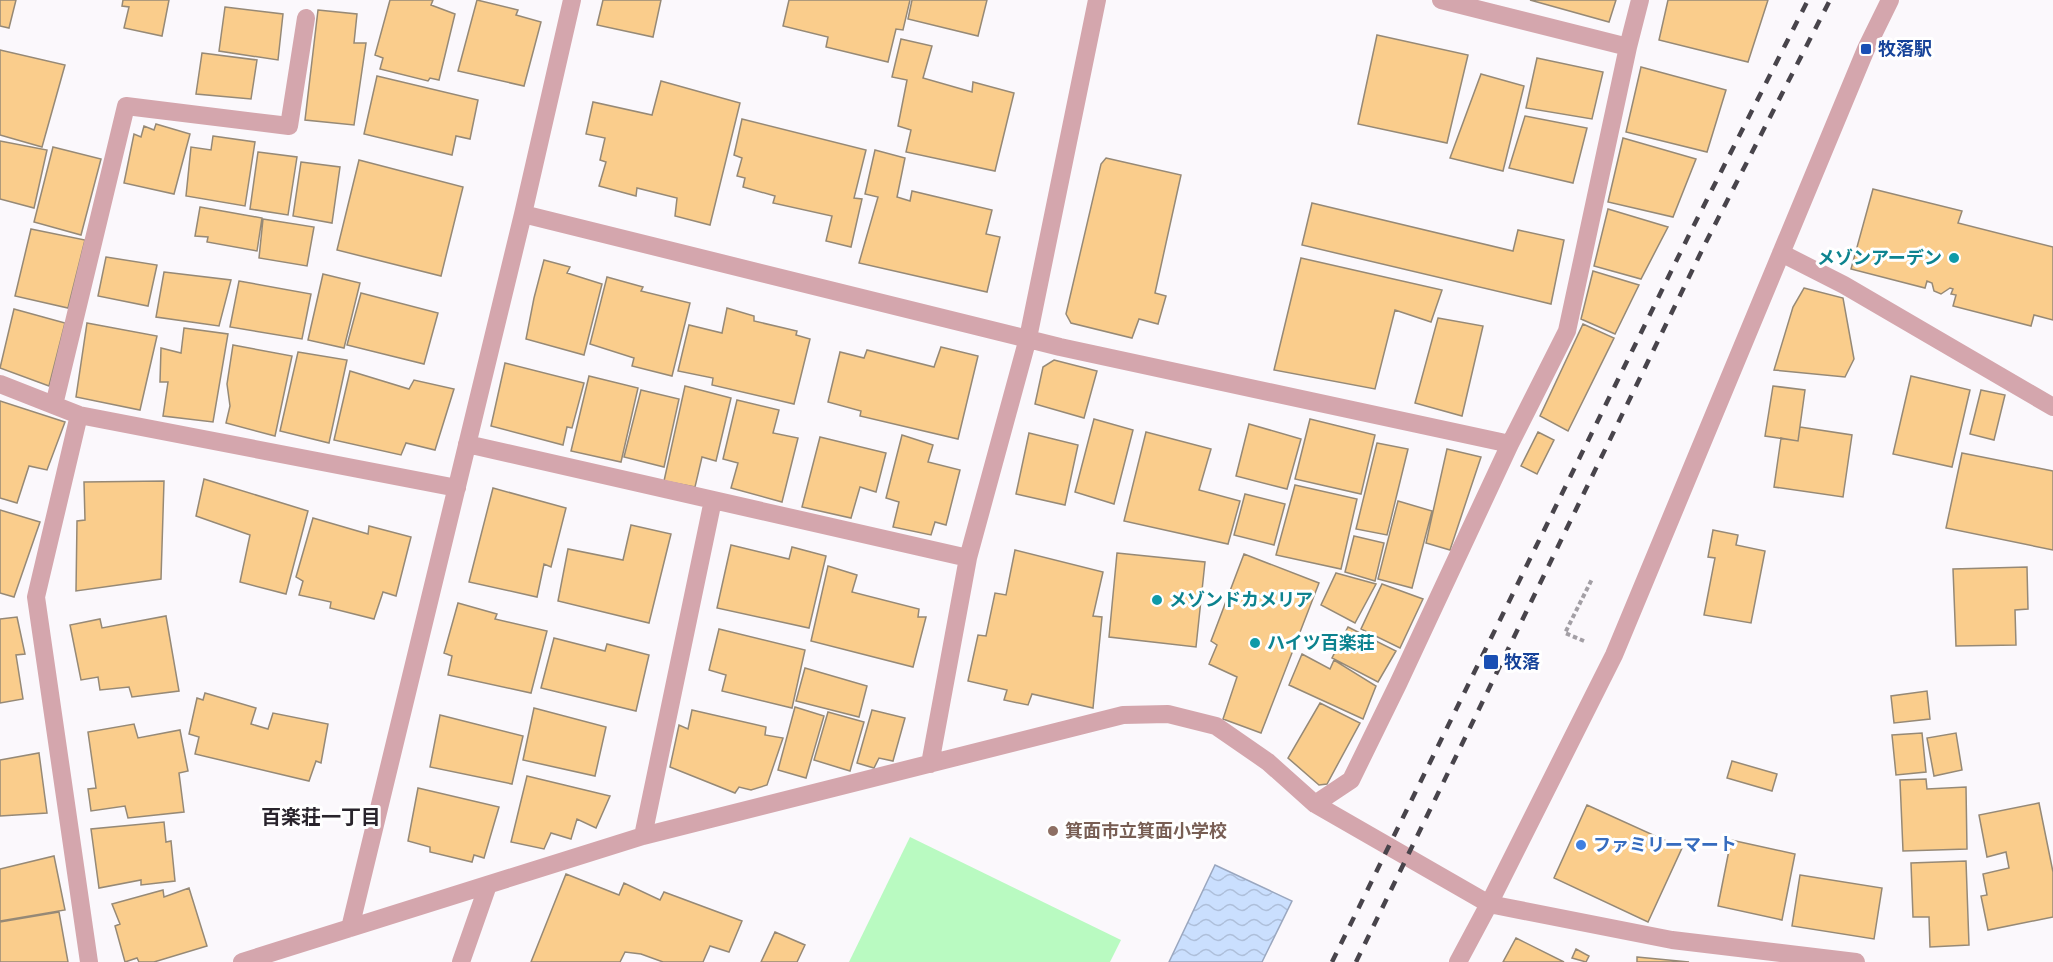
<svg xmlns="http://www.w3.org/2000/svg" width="2053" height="962" viewBox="0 0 2053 962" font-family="Helvetica,'Noto Sans JP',sans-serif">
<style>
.pitch{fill:#b9fac1}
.water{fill:url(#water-waves);stroke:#9aa7bf;stroke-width:1.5}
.building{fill:#facd8c;stroke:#968976;stroke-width:1.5}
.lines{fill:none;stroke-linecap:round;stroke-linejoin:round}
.path{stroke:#a39fa5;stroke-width:4;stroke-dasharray:4.5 3;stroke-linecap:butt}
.minor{stroke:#d4a6ad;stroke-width:18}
.rail{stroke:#48444b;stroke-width:4.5;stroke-dasharray:10 10;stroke-linecap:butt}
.transit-dot{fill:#1a4fb4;stroke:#fff;stroke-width:2}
.culture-dot{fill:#0f9aa8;stroke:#fff;stroke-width:2}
.education-dot{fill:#8d6e63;stroke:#fff;stroke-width:2}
.shop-dot{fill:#3f7fe0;stroke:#fff;stroke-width:2}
.labels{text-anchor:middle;stroke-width:6;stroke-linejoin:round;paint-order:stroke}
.transit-label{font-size:18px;font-weight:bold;fill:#164399;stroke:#fff;text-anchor:start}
.culture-label{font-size:18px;font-weight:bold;fill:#0d838f;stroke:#fff;text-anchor:start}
.education-label{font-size:18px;font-weight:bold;fill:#785e54;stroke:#fff;text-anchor:start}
.shop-label{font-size:18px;font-weight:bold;fill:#366cbe;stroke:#fff;text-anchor:start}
.neighbourhood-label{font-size:20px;font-weight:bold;fill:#29242c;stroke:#fff}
</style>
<defs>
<pattern id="water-waves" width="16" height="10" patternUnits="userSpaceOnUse" patternTransform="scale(1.5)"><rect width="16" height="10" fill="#cadffe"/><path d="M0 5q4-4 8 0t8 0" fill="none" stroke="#aebfda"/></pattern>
</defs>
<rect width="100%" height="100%" fill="#fbf8fc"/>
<path class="pitch" d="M910,837L1121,940L1110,962H849Z"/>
<path class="water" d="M1215,865L1292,901L1262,962H1169Z"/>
<path class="building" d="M0,0H16L9,28L0,26Z
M123,0H169L162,36L124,28L129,7L122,6Z
M390,0H433L431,5L455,14L439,80L430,78L428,81L380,69L383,58L375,55Z
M477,0L518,10L516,15L541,22L524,86L458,71Z
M603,0H661L653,37L597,25Z
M789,0H910L903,30L896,29L888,62L826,47L828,37L783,26Z
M912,0H987L978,36L908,19Z
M1530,0H1616L1609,22Z
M1668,0H1768L1748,62L1659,40Z
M225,7L283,14L278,60L219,51Z
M318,10L357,14L354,43H366L354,125L305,120Z
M1377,35L1468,55L1447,143L1358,124Z
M901,39L932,46L923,78L972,92L973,82L1014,93L995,171L906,152L911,130L898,126L907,80L892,77Z
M0,50L65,65L42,147L0,135Z
M202,53L257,60L251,99L196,94Z
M1537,58L1603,72L1592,119L1526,108Z
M1641,67L1726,90L1707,152L1626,132Z
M1481,74L1524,86L1503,171L1450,158Z
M377,76L478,100L470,139L456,136L452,155L364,134Z
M661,81L740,103L710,225L675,216L677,198L637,188L636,196L599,186L606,162L600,160L605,138L586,134L593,102L652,115Z
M1525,116L1587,128L1573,183L1509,168Z
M742,119L866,150L854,198L862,199L851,247L826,241L832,216L773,203L775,196L743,187L745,178L737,176L742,158L734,155Z
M156,124L190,134L174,194L124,183L134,134L141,137L144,126L154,130Z
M213,136L255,142L245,206L186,196L191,147L211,150Z
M1623,138L1696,159L1673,217L1608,202Z
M0,141L47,150L34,208L0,199Z
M53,147L101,159L81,235L34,222Z
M875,150L905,158L897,197L910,201L912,191L992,210L986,234L1000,237L987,292L859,263L878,197L865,194Z
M258,152L297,157L288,215L250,209Z
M1106,158L1181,175L1155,293L1166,296L1158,324L1139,319L1132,338L1071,323L1066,314L1101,164Z
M359,160L463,187L441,276L337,250Z
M301,162L340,167L332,223L293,216Z
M1873,189L1962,211L1958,223L2053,247V320L2034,315L2031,326L1953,306L1956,295L1951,294L1953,289L1950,288L1941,294L1934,291L1932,283L1927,281L1925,288L1851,269Z
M1312,203L1513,251L1518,230L1564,240L1551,304L1302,245Z
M200,207L262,218L257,251L207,242L208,237L195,236Z
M1608,209L1668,227L1641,279L1594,266Z
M263,219L314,227L307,266L259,258Z
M31,229L85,240L68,308L15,296Z
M106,257L157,265L148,306L98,296Z
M1301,258L1442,290L1431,322L1395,310L1375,389L1274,370Z
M544,260L570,267L567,273L602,284L584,355L526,339L534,298Z
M1593,271L1639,285L1615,334L1581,319Z
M164,272L231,280L219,326L156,317Z
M323,274L360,283L344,348L308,340Z
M607,277L643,287L641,291L690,303L672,376L632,366L634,358L590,344Z
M239,281L311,294L302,339L230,327Z
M1804,288L1843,298L1854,359L1845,377L1774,370L1793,307Z
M361,293L438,313L424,364L347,345Z
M727,308L754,316V321L797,331L796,335L810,339L794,404L712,385L713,378L678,371L689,325L722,333Z
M14,309L65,323L49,386L0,368Z
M1438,318L1483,326L1462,416L1415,403Z
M87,323L157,336L140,410L76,397Z
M1583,324L1614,338L1568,431L1540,416Z
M184,328L228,334L213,422L163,416L168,382H160L161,348L181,353Z
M233,345L292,356L275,436L226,423L230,406L227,384Z
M941,347L978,356L958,439L860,416L861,411L828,402L840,352L864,358L867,350L934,367Z
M298,352L347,360L329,443L280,431Z
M1054,360L1097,371L1084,418L1035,404L1043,367Z
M505,363L584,383L572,428L567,427L563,445L491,426Z
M350,371L409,389L414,380L454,389L435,450L406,443L401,455L334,440Z
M589,376L638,388L621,462L571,451Z
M1911,376L1970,390L1952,467L1893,454Z
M685,386L731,398L716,461L702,457L695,487L664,481Z
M1773,386L1805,390L1798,441L1765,436Z
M641,390L679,399L664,467L624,457Z
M1981,390L2005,395L1994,440L1970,434Z
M737,400L779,410L773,433L798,438L782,502L731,488L738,463L723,459Z
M0,401L65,422L47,470L29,466L17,503L0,498Z
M1094,419L1133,430L1114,504L1075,492Z
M1310,419L1375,435L1361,494L1295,479Z
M1249,424L1301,439L1287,489L1236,476Z
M1800,427L1852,435L1843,497L1774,487L1781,438L1798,441Z
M1146,432L1211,449L1199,490L1240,501L1228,544L1124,521Z
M1538,432L1554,440L1537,474L1521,466Z
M1029,433L1078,445L1065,505L1016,494Z
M902,435L933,445L928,462L960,470L946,525L935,522L931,535L893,527L899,502L886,498Z
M820,437L886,453L876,492L860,487L851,518L802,507Z
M1377,443L1408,449L1387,535L1356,529Z
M1447,449L1481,457L1450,550L1426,543Z
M1962,453L2053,471V550L1946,528Z
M204,479L308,511L286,594L240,582L250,535L196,516Z
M164,481L161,579L76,591L77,521L85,520L84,482Z
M1295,485L1357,499L1341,569L1276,555Z
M493,488L566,508L551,567L544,564L537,597L469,582Z
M1245,494L1285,504L1274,545L1234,535Z
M1398,501L1432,511L1412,588L1378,579Z
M0,510L40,522L14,597L0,593Z
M313,518L368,534L369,526L411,537L396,596L383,592L374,619L330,608L331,602L299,595L303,581L296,577Z
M631,525L671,534L649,623L558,601L568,549L623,560Z
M1713,530L1738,535L1736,545L1765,551L1751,623L1704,615L1715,558L1708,557Z
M1354,536L1384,543L1375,581L1345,572Z
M731,545L789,559L792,547L826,556L809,628L717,608Z
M1015,550L1103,572L1093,616L1102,617L1093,708L1032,694L1028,705L1004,700L1007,690L968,681L978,635L986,636L995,593L1006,595Z
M1117,553L1205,562L1196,647L1109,637Z
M1244,554L1319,583L1261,733L1223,719L1237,677L1209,664L1217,645L1211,641Z
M828,566L857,575L852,592L919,609L918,617H926L913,667L811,641Z
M2027,567L2028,609L2015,610L2016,645L1956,646L1953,569Z
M1336,573L1376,584L1355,623L1321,605Z
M1382,584L1423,599L1400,648L1361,629Z
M458,603L497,614L495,619L547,631L531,693L448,675L452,656L444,653Z
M166,616L179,691L132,697L129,687L100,690L98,677L81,680L70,625L100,619L102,628Z
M17,617L25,654L16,655L23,699L0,703V619Z
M1348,627L1396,651L1378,682L1332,658Z
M719,629L805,650L792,708L722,691L726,675L709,670Z
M554,638L605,651L607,644L649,655L636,711L541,688Z
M1302,654L1330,669L1334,660L1376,686L1363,719L1289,685Z
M805,668L867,686L859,717L796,701Z
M1927,691L1930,719L1894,723L1891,696Z
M205,693L256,708L251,724L268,729L273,713L328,724L321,763L316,761L309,781L195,754L199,737L189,734L197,698L203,700Z
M1320,703L1360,723L1327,784L1319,785L1288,758Z
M795,707L824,716L806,778L778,770Z
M534,708L606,727L595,776L523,760Z
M692,710L766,727L765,735L783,738L767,785L751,790L739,787L735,793L670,767L679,725L688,729Z
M872,710L905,718L893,761L879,758L874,768L857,763Z
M828,712L864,722L850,771L814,760Z
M440,715L523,736L512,784L430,767Z
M134,724L138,738L180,730L188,771L179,773L184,812L128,818L125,806L91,811L88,789L96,788L88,732Z
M1922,733L1926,772L1896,775L1892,735Z
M1956,733L1962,770L1934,776L1927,738Z
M39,753L47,813L0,816V760Z
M1732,761L1777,774L1772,791L1727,778Z
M527,776L610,796L596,828L577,819L571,839L551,833L544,849L511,842Z
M1926,779L1927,789L1966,787L1967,849L1903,851L1900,780Z
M418,788L499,807L484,858L474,855L472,862L430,852V847L408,841Z
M2039,803L2053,872V917L1988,930L1981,896L1987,895L1983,874L2009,868L2006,852L1987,857L1979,815Z
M1587,805L1682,848L1648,922L1554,878Z
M164,822L166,842L171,841L175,881L141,885V880L99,888L91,829Z
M1731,840L1795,854L1782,920L1718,906Z
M54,856L65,910L0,921V869Z
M1966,861L1969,945L1930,947L1929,917H1913L1911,863Z
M566,874L619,895L624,883L660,900L664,892L742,921L729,952L710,946L703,962H663L641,954L625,952L620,962H531Z
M1800,875L1882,888L1874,939L1792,926Z
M189,888L207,946L154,962H139L137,958L125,962L115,926L120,924L112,904L163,890L164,897Z
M59,912L68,962H0V922Z
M775,932L805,945L797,962H761Z
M1516,938L1564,962H1503Z
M1576,949L1589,956L1586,962L1572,958Z
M1637,957L1689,962H1637Z"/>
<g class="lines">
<path class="path" d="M1584,641L1565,633L1592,579"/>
<path class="minor" d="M1441,0L1628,47
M523,214L1060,347L1510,444
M1781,253L1844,285L2053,407
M0,384L79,415L457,488
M54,405L126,106L289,126L306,18
M79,415L36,597L89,962
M467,444L968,558
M930,764L968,558L1028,338L1097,0
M1315,804L1351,780L1398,684L1510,444L1567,331L1628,47L1640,0
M643,836L713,500
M350,928L523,214L572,0
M242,962L643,836L1123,715L1168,714L1216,726L1268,762L1315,804L1489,904L1672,940L1856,962
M461,962L488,885
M1458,962L1489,904L1614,655L1866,49L1890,0"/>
<path class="rail" d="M1332,962L1689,235L1808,0
M1356,962L1706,242L1830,0"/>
</g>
<g class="transit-dot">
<rect x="1860" y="43" width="12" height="12" rx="3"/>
<rect x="1483" y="654" width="16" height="16" rx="3"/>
</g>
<g class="culture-dot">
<circle cx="1954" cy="258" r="6"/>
<circle cx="1157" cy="600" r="6"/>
<circle cx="1255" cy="643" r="6"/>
</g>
<circle class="education-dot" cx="1053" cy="831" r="6"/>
<circle class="shop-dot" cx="1581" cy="845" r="6"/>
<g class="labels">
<g class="transit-label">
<text x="1878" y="55">牧落駅</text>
<text x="1504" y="668">牧落</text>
</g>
<g class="culture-label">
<text x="1942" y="264" text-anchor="end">メゾンアーデン</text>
<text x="1169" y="606">メゾンドカメリア</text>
<text x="1267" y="649">ハイツ百楽荘</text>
</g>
<g class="education-label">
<text x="1065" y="837">箕面市立箕面小学校</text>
</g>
<g class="shop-label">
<text x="1593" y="851">ファミリーマート</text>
</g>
<g class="neighbourhood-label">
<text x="321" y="824">百楽荘一丁目</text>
</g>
</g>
</svg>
